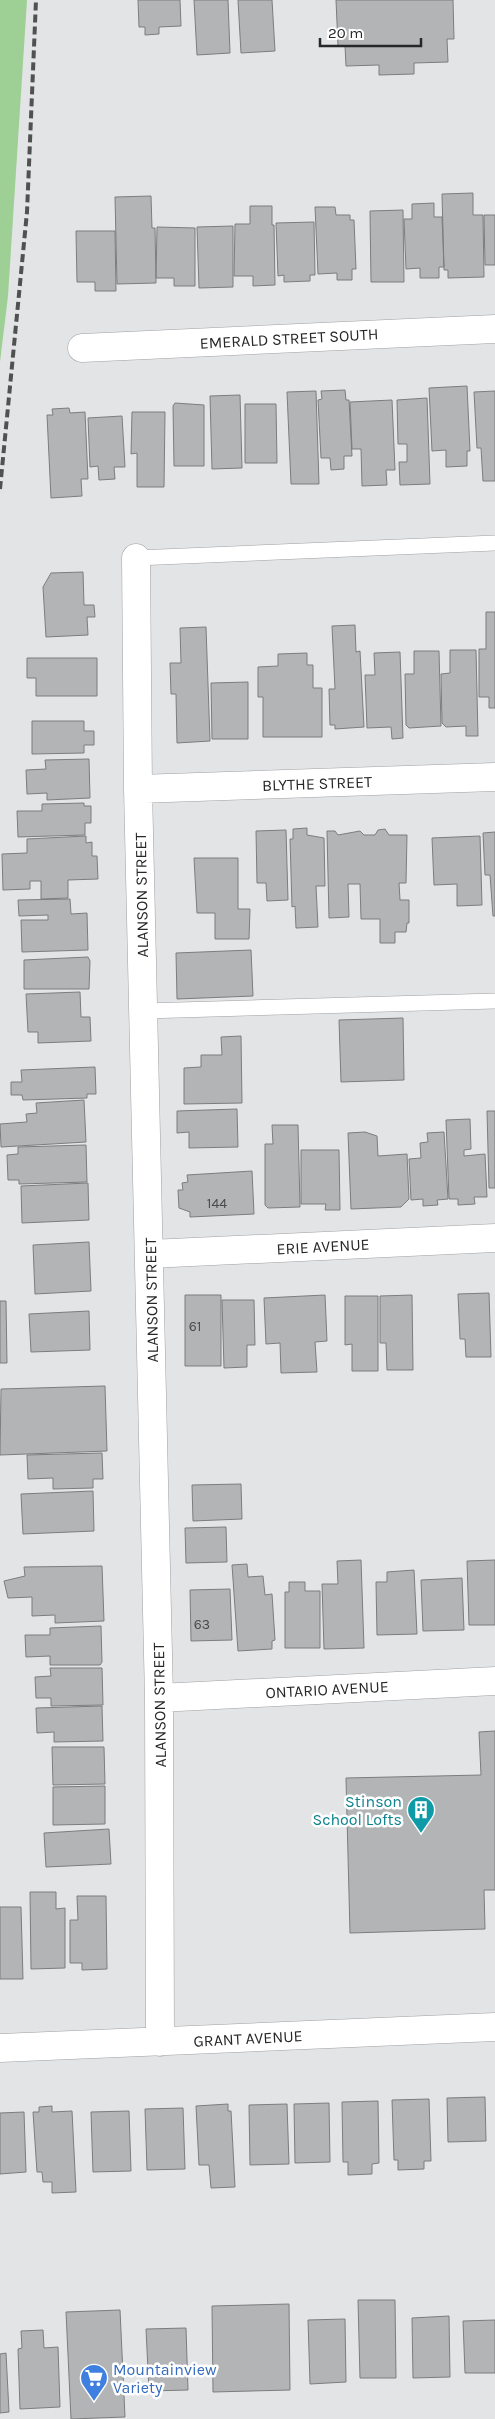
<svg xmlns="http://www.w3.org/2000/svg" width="495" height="2419" viewBox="0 0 495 2419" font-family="Karla,sans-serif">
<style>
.green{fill:#9ecf94}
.building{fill:#b3b4b6;stroke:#7c7d7f}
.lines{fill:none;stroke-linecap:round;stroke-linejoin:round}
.lane-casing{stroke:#9fa0a3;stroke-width:16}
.street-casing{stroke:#9fa0a3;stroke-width:29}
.lane{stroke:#fff;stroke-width:15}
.street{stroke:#fff;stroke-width:28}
.rail{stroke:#515152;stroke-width:4;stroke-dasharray:8 4;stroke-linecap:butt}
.labels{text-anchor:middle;stroke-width:5;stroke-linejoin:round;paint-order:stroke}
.number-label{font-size:14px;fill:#4a4a4c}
.street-label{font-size:16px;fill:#272728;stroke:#fff}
.culture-label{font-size:16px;fill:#0d838f;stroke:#fff;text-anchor:end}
.shop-label{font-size:16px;fill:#366cbe;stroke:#fff;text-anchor:start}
</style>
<rect width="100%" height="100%" fill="#e3e4e6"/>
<path class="green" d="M0,0H27L8,296L0,362Z"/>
<path class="building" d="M138,0H180L181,26L159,27V34L145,35V27H139Z
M194,0H228L230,53L197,55Z
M238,0H272L275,51L241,53Z
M336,0H453L454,39H447L448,62L414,63V74L379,75V65L346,66L345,46H338Z
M473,193V215H483L484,277L448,278V270H444L442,194Z
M151,196L152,228H155L156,283L117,284L115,197Z
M434,203V217H442L444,267H439V278H420V268L406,269L404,219H412V204Z
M250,206H272V225H274L275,285L253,286V276H234L235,224H250Z
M315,207H335L336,215H350V220H354L356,269H352V280H337V273L318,274Z
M403,210L404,282H371L370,211Z
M484,215H495V265H485Z
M314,222L315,275H310V281L284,282V275L278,276L276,223Z
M233,226V287L199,288L197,227Z
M157,227L195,228V286H174V278H156Z
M76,231H115L116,291H95V282H77Z
M467,386L470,451H467V466L446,467V450L432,451L429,388Z
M345,390L346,400H349L352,456H344V469L331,470L330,458H321L318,400L322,399L321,391Z
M316,391L319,484H291L287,392Z
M495,391V481H483L481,448H477L474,392Z
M240,395L242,468L212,469L210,396Z
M427,398L430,484L400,485L399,462H407V444H398L397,400Z
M392,400L395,470H386L387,485L362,486L361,449H352L350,402Z
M175,403L204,405V466H174L173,406Z
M245,404H276L277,463H245Z
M69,408L70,413L85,412L88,479H81L82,496L51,498L47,415H53L52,409Z
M132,412H165L164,487H137V453L131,454Z
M122,416L125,467H114L115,479L99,480L98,466L90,467L88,418Z
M83,572L84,605H94L95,617H87L88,635L46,637L43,587L51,573Z
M486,612H495V708H489V697H479V649H486Z
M355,625L356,652L360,651L364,727L335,729V725H330L329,689H335L332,626Z
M206,627L210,741L177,743L176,694H171L170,663H181L180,628Z
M450,650H476L478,736H466V726L446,727L442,723L441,674L450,673Z
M414,651H439L441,726L409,728L406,725L405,674H414Z
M400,652L403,738L392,739L391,727L367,728L365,675H375L374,653Z
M307,653V665H313V688H322V737H263V697H258V667L278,666V654Z
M27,658H97V696H36V678H27Z
M248,682V739H212L211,683Z
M32,721H84V731H94V745H84V753L32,754Z
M89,759L90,798L47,800V793L27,794L26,770L46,769L45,760Z
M84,803V806H91V823H85V835L18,837L17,811H42V804Z
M307,828V835L324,838L325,886H316L318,927L296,928L295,906L292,907L290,839H293V829Z
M385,829L389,835H407L406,883H399L400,900H409V923H407L406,932H395V943H380V919H361L360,884H348L349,917L329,918L327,831H335L338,835L360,831L364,835H375L378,830Z
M286,830L288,900L267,901L266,883H257L256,831Z
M495,832V916H493L490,875H485L483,833Z
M86,836V843L92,842V856H97L98,879L68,880V898L41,899V881H30V889L3,890L2,854L27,853V839Z
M480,836L482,905L457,906V884L434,885L432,838Z
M194,858H238V909H250L249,939H215V913H197Z
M70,899L71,914L87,913L88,950L22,952L21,920H48V915L19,916L18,900Z
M251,950L253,996L177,999L176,953Z
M88,957L90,961L89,989H24V960Z
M80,992L81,1017H90L91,1041L38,1043V1032H28L26,994Z
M403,1018L404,1080L341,1082L339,1020Z
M241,1036L242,1103L184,1104V1068L201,1067V1055H222L221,1037Z
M95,1067L96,1094H87V1098L23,1100L22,1095H11V1082H22L21,1070Z
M84,1100L86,1142L1,1147L0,1124L27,1122L26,1114L37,1113L36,1103Z
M237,1109L238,1147L189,1148V1132L177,1133V1111Z
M487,1111H495V1188H489Z
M470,1119L471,1149L464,1150V1156L485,1154L487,1197H474L475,1204L458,1205V1199H449L446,1120Z
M272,1125H298L300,1207L268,1208L265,1205V1144H273Z
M365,1132L377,1136L378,1156L407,1154L409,1199L401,1207L351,1209L348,1133Z
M444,1132L448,1199L437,1200L438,1205L423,1206V1199L411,1200L409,1159L421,1158L420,1143L428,1142L427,1133Z
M86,1145L87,1182L19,1184V1180H8L7,1155L18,1154V1147Z
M301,1150H339L340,1210H325L326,1204H301Z
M252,1171L254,1214L190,1217V1212L179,1208L178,1190H183L182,1183L188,1182L187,1175Z
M88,1183L89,1220L22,1223L21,1186Z
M89,1242L91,1291L35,1294L33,1245Z
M489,1293L491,1357H466L465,1339H460L458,1294Z
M185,1295H221V1366H185Z
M325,1295L327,1341L315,1342L317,1372L281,1373L280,1343L266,1344L264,1298Z
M412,1295L413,1370H387L386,1343H380V1296Z
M345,1296H378V1371H352V1344L345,1345Z
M222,1300H254L255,1345H247V1367L224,1368Z
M0,1301H6L7,1363H0Z
M89,1311L90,1350L31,1352L29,1314Z
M105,1386L107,1451L0,1455L1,1389Z
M102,1453L103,1479H93V1488L53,1489V1478L28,1479L27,1455Z
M241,1484L242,1519L193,1521L192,1485Z
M93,1491L94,1531L23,1534L21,1494Z
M226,1527L227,1562L186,1563L185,1528Z
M361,1560L364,1648L324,1649L322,1584H338L337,1561Z
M495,1560V1625H469L467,1561Z
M247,1564L248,1577L263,1576L265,1595L272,1594L275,1640L272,1641V1649L238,1651L232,1565Z
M102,1566L104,1621L55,1623V1615L32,1616V1597L8,1598L4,1581L25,1576L24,1567Z
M414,1570L417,1634L377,1635L376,1582H387V1572Z
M462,1578L464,1630L423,1631L421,1580Z
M289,1582H305V1591H320V1648H285V1592H289Z
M230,1589L232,1640L191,1641L190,1590Z
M101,1626L102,1662L100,1665H50V1656L26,1657L25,1635H50V1628Z
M50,1668H102L103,1705L51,1706V1698H36L35,1677L51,1676Z
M102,1706L103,1741L54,1742V1732L37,1733L36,1708Z
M495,1731V1890H484L485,1929L350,1933L346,1778L481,1775L479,1732Z
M52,1747H104L105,1784L53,1785Z
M105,1786V1824L53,1825V1787Z
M109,1829L111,1864L46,1867L44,1833Z
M30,1892H56V1909L65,1908V1968L31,1969Z
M77,1896H106L107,1969L82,1970V1963H70V1920H78Z
M0,1907H21L23,1979H0Z
M485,2097L486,2141L448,2142L447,2098Z
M429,2099L431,2161H424V2169L398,2170V2160H394L392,2100Z
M378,2101L379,2163L372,2164V2174L348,2175V2162H343L342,2102Z
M329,2103L330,2162L295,2163L294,2104Z
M228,2104V2111H231L235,2187L211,2188L209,2165H199L196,2106Z
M287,2104L289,2164L250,2165L249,2105Z
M52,2106V2112L72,2111L76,2192L52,2193V2182H43L42,2172H37L33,2112H39V2107Z
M183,2108L185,2169L147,2170L145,2109Z
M129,2111L131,2171L93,2172L91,2112Z
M24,2112L26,2172L0,2174V2113Z
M358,2300H395L396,2378H360Z
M289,2304L290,2390L213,2392L212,2306Z
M120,2310L125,2417L71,2419L66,2312Z
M449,2316L450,2377L413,2378L412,2318Z
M345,2319L346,2382L310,2384L308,2320Z
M495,2320V2373H465L463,2321Z
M186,2328L188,2390L149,2391L146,2329Z
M43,2330L44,2348L58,2347L60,2407L20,2409L18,2349L22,2348L21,2331Z
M6,2353L9,2412L0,2413V2354Z"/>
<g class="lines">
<defs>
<path id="lane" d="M136,558L495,543
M144,1011L495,1001"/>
<path id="street" d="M82,348L495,329
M136,558L138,789L159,1698L160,2042
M138,789L495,777
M150,1254L495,1238
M159,1698L495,1681
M0,2048L495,2027"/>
</defs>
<use href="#lane" class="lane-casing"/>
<use href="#street" class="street-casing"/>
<use href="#lane" class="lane"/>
<use href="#street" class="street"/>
<path class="rail" d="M0,489L27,212L36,0"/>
</g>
<defs>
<symbol id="building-pin" viewBox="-11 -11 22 30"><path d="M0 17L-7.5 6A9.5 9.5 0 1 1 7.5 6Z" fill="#0f9aa8" stroke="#fff"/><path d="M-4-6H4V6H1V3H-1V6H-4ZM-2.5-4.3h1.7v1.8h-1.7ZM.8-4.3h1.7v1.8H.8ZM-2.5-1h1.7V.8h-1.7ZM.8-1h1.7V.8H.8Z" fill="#fff"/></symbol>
<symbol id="supermarket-pin" viewBox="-11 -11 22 30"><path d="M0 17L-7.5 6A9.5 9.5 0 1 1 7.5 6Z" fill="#3f7fe0" stroke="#fff"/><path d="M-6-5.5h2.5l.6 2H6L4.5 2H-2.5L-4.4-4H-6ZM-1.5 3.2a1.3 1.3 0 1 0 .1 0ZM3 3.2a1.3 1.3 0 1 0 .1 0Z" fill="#fff"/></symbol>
</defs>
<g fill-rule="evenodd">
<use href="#building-pin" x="405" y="1794" width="32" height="43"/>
<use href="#supermarket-pin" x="78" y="2362" width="32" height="43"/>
</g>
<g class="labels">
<g class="number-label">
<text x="217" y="1208">144</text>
<text x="195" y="1331">61</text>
<text x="202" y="1629">63</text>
</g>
<g class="street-label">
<text transform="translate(289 338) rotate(-3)" y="6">EMERALD STREET SOUTH</text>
<text transform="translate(317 783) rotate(-2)" y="6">BLYTHE STREET</text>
<text transform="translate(141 895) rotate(-91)" y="6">ALANSON STREET</text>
<text transform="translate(323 1246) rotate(-3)" y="6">ERIE AVENUE</text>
<text transform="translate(151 1300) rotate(-91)" y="6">ALANSON STREET</text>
<text transform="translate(327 1689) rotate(-3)" y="6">ONTARIO AVENUE</text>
<text transform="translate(159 1705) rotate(-91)" y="6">ALANSON STREET</text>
<text transform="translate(248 2038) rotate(-3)" y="6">GRANT AVENUE</text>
</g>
<g class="culture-label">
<text x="402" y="1807">Stinson<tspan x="402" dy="18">School Lofts</tspan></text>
</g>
<g class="shop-label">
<text x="113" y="2375">Mountainview<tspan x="113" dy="18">Variety</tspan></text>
</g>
</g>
<path d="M320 38v8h101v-8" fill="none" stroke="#272728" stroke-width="2.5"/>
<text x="328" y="38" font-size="15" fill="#272728" stroke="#ffffff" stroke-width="4" paint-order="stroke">20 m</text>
</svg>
